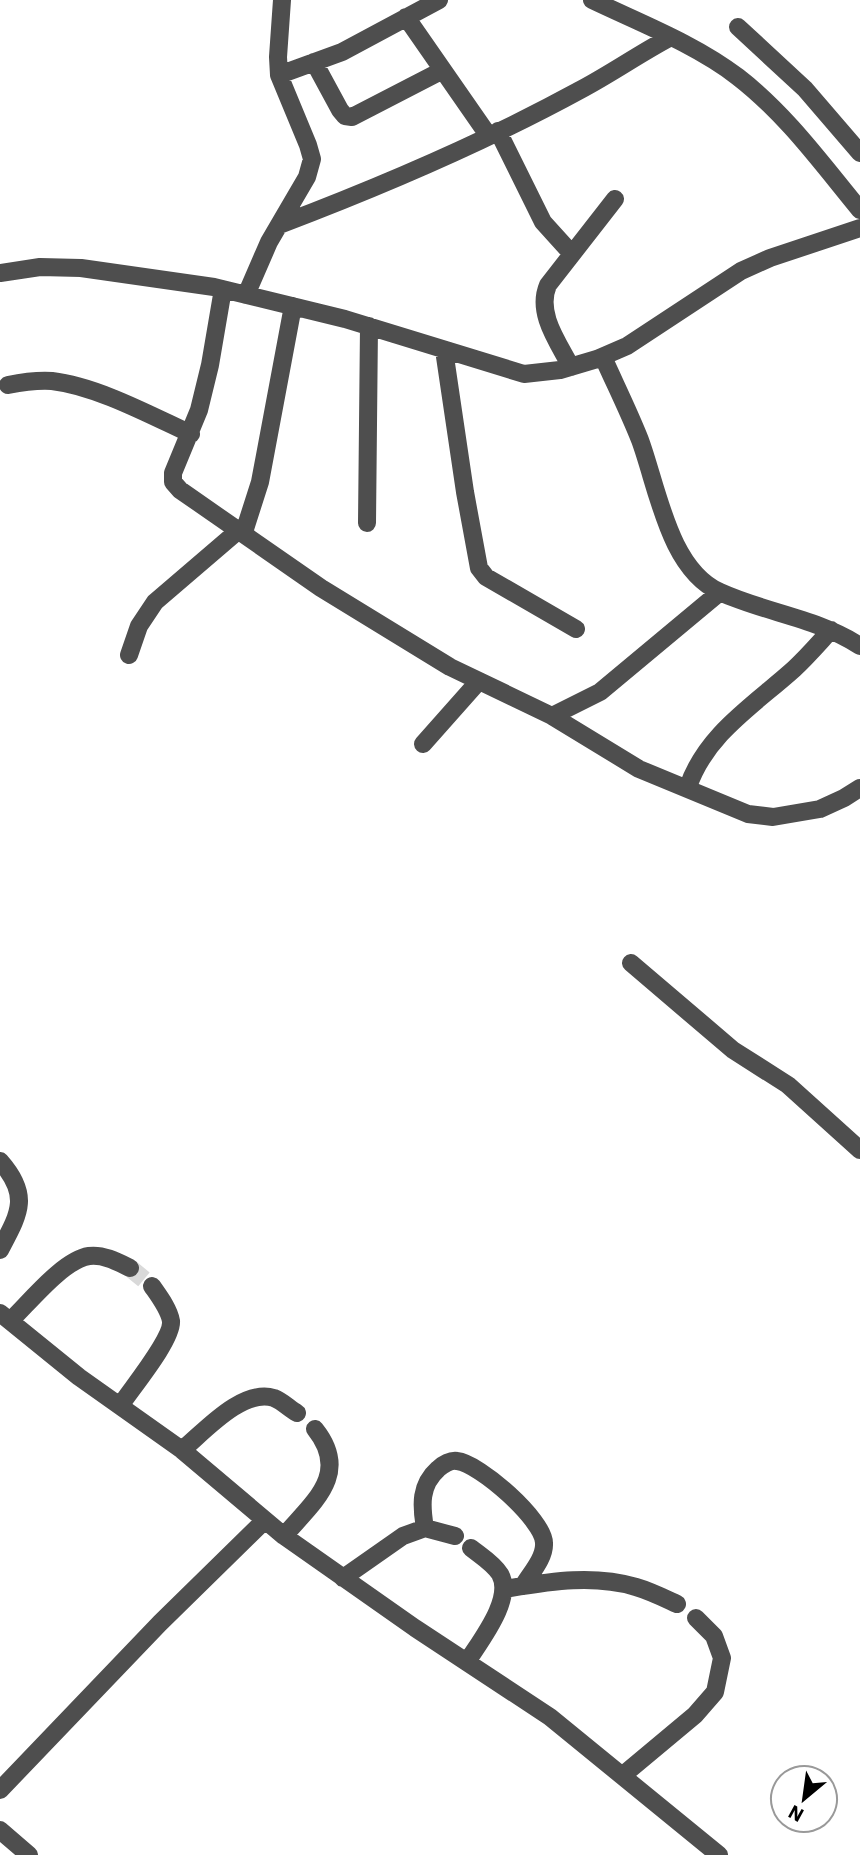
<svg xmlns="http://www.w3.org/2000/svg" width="860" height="1855" viewBox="0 0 860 1855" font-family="'IBM Plex Sans',sans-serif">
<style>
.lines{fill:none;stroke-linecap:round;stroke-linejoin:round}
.minor-tunnel{stroke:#d9d9d9;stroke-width:18;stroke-dasharray:18 9;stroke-linecap:butt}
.minor{stroke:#4e4e4e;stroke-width:18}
</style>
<rect width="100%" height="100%" fill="#fff"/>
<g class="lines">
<path class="minor-tunnel" d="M130,1268L152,1286"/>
<path class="minor" d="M592,0C640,23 695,44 738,77C786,114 822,164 860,210
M406,17L488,135
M738,27L805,89L860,153
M314,62L340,110L345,116L352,117L443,70
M279,75L342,52L439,0
M498,131L543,222L572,254
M279,225C382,186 485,142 582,89C612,73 639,54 669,38
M0,273L40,267L81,268L214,287L345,319L524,374L560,370L597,359L627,346L741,271L770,258L860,228
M223,289L210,365L199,410L173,473V482L180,490L321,588L450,667L552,716L639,769L748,814L773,817L820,809L844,798L860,788
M246,295L269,242L307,177L312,159L308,145L279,75L278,57L282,0
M444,350L465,492L479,568L486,577L576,629
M603,357C615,384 629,412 640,440C658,489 669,569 720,592C766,613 817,618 860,646
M571,367C558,342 536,313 548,285L615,199
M8,385C23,382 37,380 52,381C96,386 150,415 191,434
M367,523L369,326
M244,532L260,482L293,306
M129,655L139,626L155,602L239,530
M552,716L600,692L720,592
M423,744L478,682
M688,787C706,734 754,705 794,669C807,657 819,643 831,630
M631,963L733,1050L788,1085L860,1150
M0,1161C31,1196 19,1214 0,1250
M0,1313L79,1377L182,1450L284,1536L415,1628L550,1717L719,1855
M10,1321C29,1303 63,1260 89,1256C103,1254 118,1262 130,1268
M120,1406C131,1389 173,1339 171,1321C169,1309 159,1296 152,1286
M182,1450C204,1432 242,1388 274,1398C282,1401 290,1409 297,1413
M425,1528C421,1505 420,1485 438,1469C443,1464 451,1460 457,1461C479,1463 544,1520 544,1543C545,1558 530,1574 523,1586
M284,1536C313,1502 351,1474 315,1429
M343,1578L403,1536L425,1528L455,1536
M504,1589C548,1582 592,1574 636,1587C650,1591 664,1598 677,1604
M467,1662C480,1641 514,1599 500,1574C493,1563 481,1556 471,1548
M622,1776L695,1715L715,1692L722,1658L714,1636L696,1618
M0,1790L160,1623L265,1520
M0,1830L29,1855"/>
</g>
<g transform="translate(804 1799) rotate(209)"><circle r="33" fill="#ffffff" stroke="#999999" stroke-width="2"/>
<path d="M0-5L12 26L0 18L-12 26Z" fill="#000000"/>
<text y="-10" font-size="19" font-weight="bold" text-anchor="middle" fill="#000000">N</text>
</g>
</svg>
